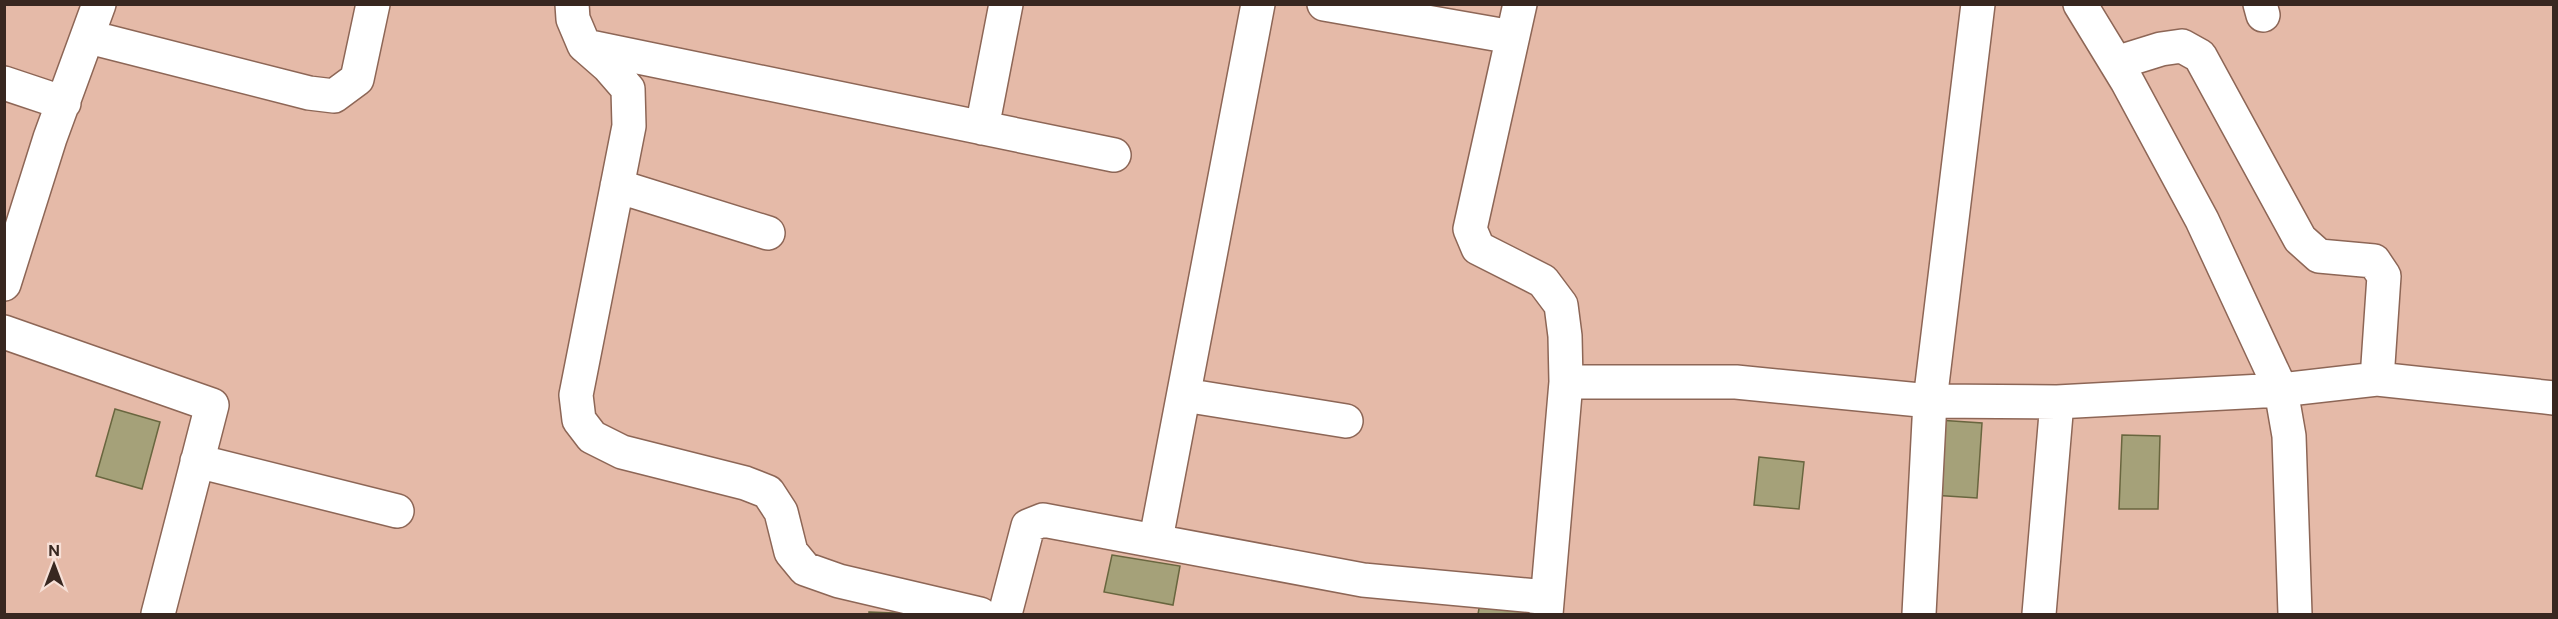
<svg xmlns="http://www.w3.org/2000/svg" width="2558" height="619" viewBox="0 0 2558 619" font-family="'DM Sans',sans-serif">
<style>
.building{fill:#a5a179;stroke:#69663f;stroke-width:1.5}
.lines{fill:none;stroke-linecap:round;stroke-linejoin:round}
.minor-casing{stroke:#8d6656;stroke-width:36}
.minor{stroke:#fff;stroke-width:33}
</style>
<rect width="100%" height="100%" fill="#e5baa8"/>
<path class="building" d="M115,409L160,422L142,489L96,476Z
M1938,420L1982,423L1977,498L1932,495Z
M2122,435L2160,436L2158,509H2119Z
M1759,457L1804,462L1799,509L1754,505Z
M1112,555L1180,566L1173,605L1104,592Z
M1480,603L1525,611V614H1478Z
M869,612L921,614H869Z"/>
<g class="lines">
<defs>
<path id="minor" d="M572,4L573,19L584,45L608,66L628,89L629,126L576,395L579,420L592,437L622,452L745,483L768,492L781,512L791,552L805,569L839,581L980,614
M1324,4L1512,37
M1520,4L1470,229L1478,248L1543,281L1561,305L1565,336L1566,382L1546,614
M2080,4L2127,81L2202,220L2281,390L2289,436L2295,614
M2260,4L2263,15
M89,37L309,93L334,96L357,79L373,4
M585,46L1114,155
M2116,63L2161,49L2182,46L2200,56L2300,239L2319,256L2374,261L2384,276L2377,379
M4,83L64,103
M982,128L1006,4
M617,186L768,233
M4,284L50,138L99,4
M4,332L212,405L158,614
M1566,382H1736L1930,401L2057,402L2281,390L2377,379L2554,398
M1184,395L1346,421
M197,461L397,511
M1156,539L1258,4
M1005,614L1028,526L1043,520L1363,580L1547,597
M1919,614L1930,401L1978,4
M2039,614L2057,402"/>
</defs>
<use href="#minor" class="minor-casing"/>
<use href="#minor" class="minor"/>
</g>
<rect width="2558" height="619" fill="none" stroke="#382720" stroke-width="12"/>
<g transform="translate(54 565)" stroke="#f7e0d7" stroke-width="4.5" paint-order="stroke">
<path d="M0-4.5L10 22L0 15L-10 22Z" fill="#382720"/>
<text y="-9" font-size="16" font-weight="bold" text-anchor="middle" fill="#382720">N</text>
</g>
</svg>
